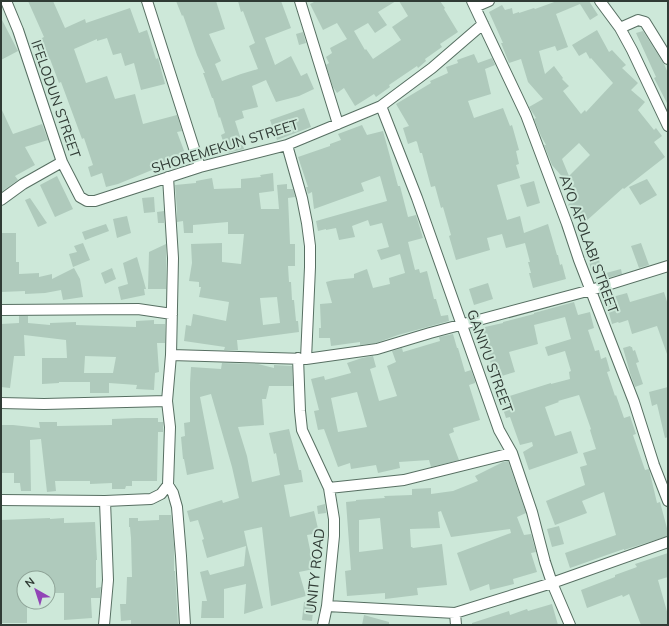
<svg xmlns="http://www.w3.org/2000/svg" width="669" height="626" viewBox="0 0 669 626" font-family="Mulish,sans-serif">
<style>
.building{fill:#afcabc;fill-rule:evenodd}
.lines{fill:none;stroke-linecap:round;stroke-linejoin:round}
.minor-casing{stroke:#576f62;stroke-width:12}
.minor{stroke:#fff;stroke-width:10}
.labels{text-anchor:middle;stroke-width:4;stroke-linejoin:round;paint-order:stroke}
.street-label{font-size:14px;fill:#303b35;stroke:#cde8d9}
</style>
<rect width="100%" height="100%" fill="#cde8d9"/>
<path class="building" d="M28,1H53L65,28L85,19L86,23L130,8L139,33L147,30L156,59L158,58L165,84L141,90L134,63L125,66L121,53L113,55L107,38L97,41V39L74,49L86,83L107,76L115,99L135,94L143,124L177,115L182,131L177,132L186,156L118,184L106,187L102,173L91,177L88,167L93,165L84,138L82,139L61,82L59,83L50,59L47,61L38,40L44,37Z
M176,1H216L225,29L209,34L221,61L215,64L222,81L241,74L258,69L249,46L255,43L243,11L241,12L238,1H281L291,28L265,38L275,65L291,56L301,76L307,73L314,89L299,96L276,102L266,80L252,86L258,107L242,111L244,118L235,121L244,149L227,153L221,135L225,133L220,117L219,118L213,98H212L203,73H205L197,55L183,15L182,16Z
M316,1H396L378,12L387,25L375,33L368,23L354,31L365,50L366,49L373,59L401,40L392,27L408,16L399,1H440L445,8L444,9L458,32L440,44L442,47L425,59L426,61L418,68L417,66L389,85L390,87L376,97L374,94L355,106L344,88L337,93L333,87L326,65L329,63L326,57L332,53L330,48L347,39L337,23L323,30L310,4Z
M557,1H589L598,15L590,20L580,4L556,14L568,47L557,51L555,46L539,51L545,74L554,66L563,78L562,79L569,86L563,91L581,114L585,110L586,112L613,83L591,58L590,59L586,52L579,56L572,45L597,30L609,52L612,50L626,65L622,68L638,83L631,90L645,102L638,110L654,130L656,128L662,136L654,142L665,157L624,189L623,188L584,223L568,205L578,195L552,165L544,145H546L541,136L534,119L536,118L529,107L543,99L528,82L521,59L509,63L501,43H503L489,12L502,5L505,10L512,8L513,14L519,12V13L534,8L535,9ZM579,143L590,155L569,176L562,159Z
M1,18L18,51L1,60Z
M643,31L664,64L668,73V105L654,78L656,77L636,33Z
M303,32L306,43L299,45L296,34Z
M474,54L478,63L492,58L495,65L485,69L491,94L468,101L474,118L503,108L510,126L512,125L519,150L516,151L519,164L516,165L520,178L497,185L507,220L520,216L524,233L548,224L557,255H558L560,265L562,264L566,279L533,288L529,273H531L528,262H530L525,243L506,248L502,234L487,238L490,250L456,260L449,236L451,235L443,207L441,208L435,186L431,187L422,153H420L417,142L416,141L408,144L403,128L409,126L396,104L431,83L430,81L448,73L446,67L458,63L457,60Z
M1,108L13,134L42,124L48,140L25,147L35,165L15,176L18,180L1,192Z
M304,108L311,127L277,140L270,120Z
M362,125L367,135L383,131L398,186H400L408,217L416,215L423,238L408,242L415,270L419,269L420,273L427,271L434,299H436L441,316L448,315L449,321L398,335L376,343L360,345V342L331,346L330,338H319V328H321L320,304L332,303L326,282L334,280L354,278V274L367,269L373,288L390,284L389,278L405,273L400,254L381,260L377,250L389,247L382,223L370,226L368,220L352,226L355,237L339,240L336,228L326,230V229L318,231L316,221L387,201L380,176L361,183L364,191L314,209L312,192L308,194L306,187H308L298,157L330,146V144L341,140L338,134Z
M273,173L274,191L259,193L261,209H279L277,185L287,184V189H293L295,197L288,198L289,220L290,244H295V266H288L289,282H291L292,300H294L296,321H298L299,332L240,340H237L238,350H224L225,347L184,341L186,325L191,326L193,314L226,321L229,302L199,297L201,287H199V282L189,281L192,263L191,244L222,243V262L241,264L244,234H228V222L193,225V233H184L183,221L177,222V210L175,185L196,183V181L212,178L214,189L241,188V179L261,177L260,175ZM277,297L280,323L263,325L260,298Z
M57,176L73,209L55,217L40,185Z
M647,179L657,195L640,205L629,187Z
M534,181L540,203L527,207L520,185Z
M154,197L155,212L144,213L142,198Z
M30,198L47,223L38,227L25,200Z
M164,211V223H158L157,212Z
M127,216L131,233L117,238L113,219Z
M106,224L109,231L85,240L82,232Z
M1,233H16V262H19V274L39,273V277L52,274V279L74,268L80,279L83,297L63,300L61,290L45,293L25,294V291L1,292Z
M83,243L90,260L73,267L69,254L77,252L74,246Z
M641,243L649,265L639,268L631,246Z
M166,244V289H148L149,252Z
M597,253L601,267L591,269L587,255Z
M137,257L146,289H144L145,295L121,300L118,287L128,284L123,263Z
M112,268L116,279L105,284L101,273Z
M621,269L622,274L607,278L606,273Z
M488,283L493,299L474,305L469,289Z
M664,292L668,305V353L667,354L657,326L632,334L628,320L619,323L618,322L612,324L605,299L627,293L630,302Z
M574,302L578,315L590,312L594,328L588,330L595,351L599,350L601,359L606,357L610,371L607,372L615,396L616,395L624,418L630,416L636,434L633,435L645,470L649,469L657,503L660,502L668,532V536L627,549L624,550V549L604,556L570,568L565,553L616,535L604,492L582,501L587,513L555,525L546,501L585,485L580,467L587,465L583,453L596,449L590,430L591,429L579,395L558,401L559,402L545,407L555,436L571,431L578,453L529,470L523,452L533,446L532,442L520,445L510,417L506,418L503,409L506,408L503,398L551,383V384L570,379L569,372L571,371L565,351L548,356L545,347L571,339L565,317L534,325L538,344L509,352L515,372L495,378L484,340L478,341L476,329L503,323V322L534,314V313Z
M19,316H28V323L50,325V323L76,322V325L136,327V321L154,320V324H165V343H157L159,372L155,373L154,390L136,389L137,385L109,383V393H90V382H59V383L42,384V358H67L66,340L24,335L25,356H14L10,388L1,387V324L19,323ZM85,356L116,357L113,373H84Z
M453,334L457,348H458L465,372L471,370L475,381V383L469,385L480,420L453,428L454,432L449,434L459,460L431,467L429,460L399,462L400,468L378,473L376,465L351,469L350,463L338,467L324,429L318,430L314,411L319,410L311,379L324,376L325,380L351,373L347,363L362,358L373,356L376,367L370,369L379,401L397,396L387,366L396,362L392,351L402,348L403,352L440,341L439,337ZM357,392L367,427L338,432L331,398Z
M630,346L631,347H632L633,351L635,350L639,362L636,363L643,384L635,387L630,373L623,348Z
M222,363L258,364L274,368V365L292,366L293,386H269L266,399H262L264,425L238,427L247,456L252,482L280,475L276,453L274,454L269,433L289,429L299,470H301L303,482L284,485L290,517L314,511L319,533L307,535L314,569L299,572L306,596L271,606L262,527L244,531L247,545L263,608L244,614L246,584L224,589V618H201L202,601H207L200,572L208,570L210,575L244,566L246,546L207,558L202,540L204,539L198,520L190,522L187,511L222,500L223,503L239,498L232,467L211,394L200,397L214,469L187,475L184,459H183L181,437L185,436L184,423L190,422V383L191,367L221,369Z
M668,387V437L665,438L657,404L652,406L649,392Z
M137,418H158V422H163V432H158L157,481H132V486H126L125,489H112V483L90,484V481H55L56,491L47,492L41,439L30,440L31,491H21L20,483H14V473H1V425H13L40,428L39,422H57V426L112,425V419Z
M508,461L526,513L517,517L524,535L531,534L536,552L531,553L537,572L513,579L514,584L490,590L489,584L470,591L457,553L511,533L510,529L451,537L441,511L438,512L440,528L410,529L411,547H412L413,548L442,544L447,585L417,588L418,595L385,599V593L347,596L345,571L351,570L346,502L356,501V500L385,498L384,496L412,495V489L431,488V494L453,491L478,481L475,476L503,462ZM380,518L383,549L359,552V520Z
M325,504L326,513L318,514L317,506Z
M159,515H171L174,545V571H175L178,625H131V620L121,621L120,604H126L127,577H132L131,538L130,527H129V518H138V521L159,520Z
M50,518V519L64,518V523L95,522L97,560H96V588L101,587L100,598H91V600L92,618L64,620V593H48V578H24V602H27V623H1V520Z
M559,526L564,544L552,547L547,529Z
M668,553V577L658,580L668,615V625H641L629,594L623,597L622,595L587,608L581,590L615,577V575L637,567L635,564Z
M304,602L314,603L312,621L302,620Z
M552,604L558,625H472V623L509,611L510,615L527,609L528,611Z
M364,615L389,622V625H362Z"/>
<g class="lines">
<defs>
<path id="minor" d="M6,1L18,30L62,162L80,197L87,201H95L200,167L287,145L381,106L432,68L483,24
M147,1L200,167
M300,1L338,124
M472,1L526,115L567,224L579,260L634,402L654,465L668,501
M600,1L620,28L632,50L668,126
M475,7L489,1
M620,28L638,20L645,22L668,59
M381,106L417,198L499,430L512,453L532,512L545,562L552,583L570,625
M287,145L302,198L307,223L310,246V267L306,359
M168,177L173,258L171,355L167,401L170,427L168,485L173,493L177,507L181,556L185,625
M1,200L23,184L62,162
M1,310L138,309L172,314
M171,355L306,359L377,349L430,333L591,290L668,266
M298,358L300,411L302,430L329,488L334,519V536L327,606L323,625
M1,403L44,404L167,401
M329,488L404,480L512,453
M1,500L105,501L151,499L161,494L168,485
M327,606L455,613L552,583L668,542
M455,613L456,625
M104,625L108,580L105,501"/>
</defs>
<use href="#minor" class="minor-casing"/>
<use href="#minor" class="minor"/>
</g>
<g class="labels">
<g class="street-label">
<text transform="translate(56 99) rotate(71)" y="5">IFELODUN STREET</text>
<text transform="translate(225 146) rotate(-17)" y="5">SHOREMEKUN STREET</text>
<text transform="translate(589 244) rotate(70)" y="5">AYO AFOLABI STREET</text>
<text transform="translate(490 361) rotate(70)" y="5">GANIYU STREET</text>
<text transform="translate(315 571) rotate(-84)" y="5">UNITY ROAD</text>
</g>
</g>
<rect width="669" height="626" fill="none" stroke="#303b35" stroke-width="4"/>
<g transform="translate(36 590) rotate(321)"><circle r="19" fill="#cde8d9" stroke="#8ea397"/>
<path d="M0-3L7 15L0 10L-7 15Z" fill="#9144b6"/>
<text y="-6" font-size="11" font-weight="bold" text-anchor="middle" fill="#303b35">N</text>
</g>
</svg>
